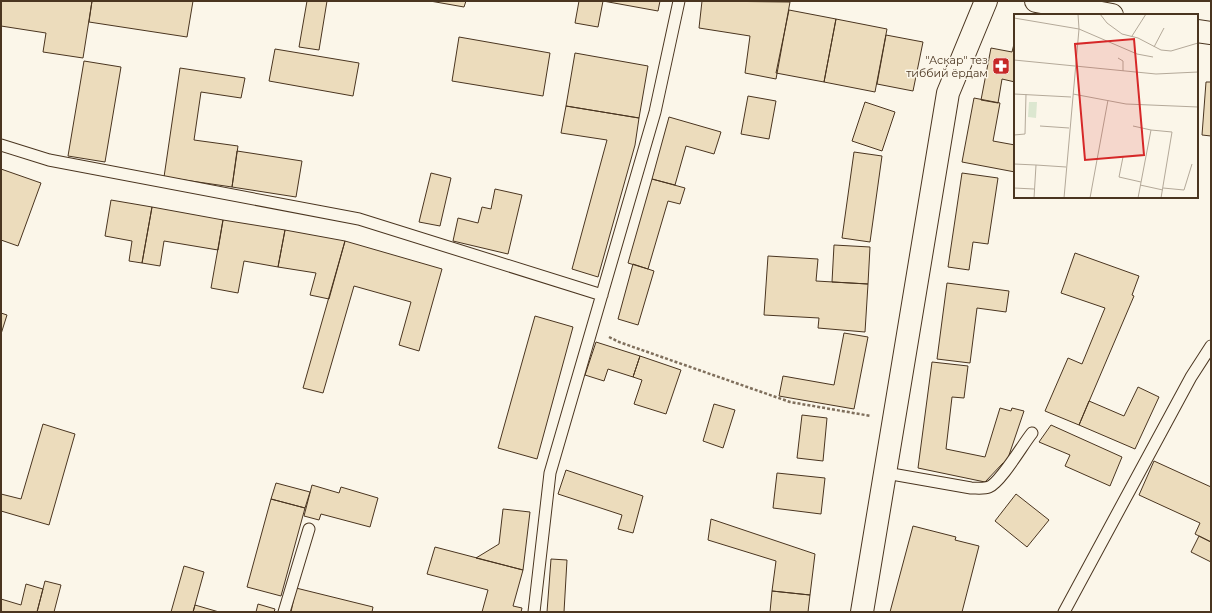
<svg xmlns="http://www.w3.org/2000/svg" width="1212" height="613" viewBox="0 0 1212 613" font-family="Montserrat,sans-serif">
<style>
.building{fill:#ecdcbc;stroke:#4a3520}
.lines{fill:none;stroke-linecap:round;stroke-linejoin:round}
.service-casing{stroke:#4a3520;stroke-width:13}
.tertiary-casing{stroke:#4a3520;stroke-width:24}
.secondary-casing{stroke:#4a3520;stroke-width:24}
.path{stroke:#7f6f5c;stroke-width:2.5;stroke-dasharray:3 2;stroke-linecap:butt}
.service{stroke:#fbf6e9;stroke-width:11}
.tertiary{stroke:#fbf6e9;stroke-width:22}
.secondary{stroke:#fbf6e9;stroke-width:22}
.labels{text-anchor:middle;stroke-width:3;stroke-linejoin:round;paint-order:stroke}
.poi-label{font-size:11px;fill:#4a3520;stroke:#fbf6e9;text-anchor:end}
.inset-road{fill:none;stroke:#b4a999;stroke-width:1}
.view{fill:#d62828;fill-opacity:0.15;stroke:#d62828;stroke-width:2}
.inset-edge{fill:none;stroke:#4a3520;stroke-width:2}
</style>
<rect width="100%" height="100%" fill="#fbf6e9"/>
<path class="building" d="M1,1H92L83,58L43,52L46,33L1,26Z
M92,1H193L187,37L89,22Z
M307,1H327L319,50L299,47Z
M430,1H466L464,7Z
M579,1H660L658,11L603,1L598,27L575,23Z
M702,1L790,2L776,79L745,73L750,36L699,28Z
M789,10L836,19L824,82L776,73Z
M836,19L887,29L875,92L824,82Z
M886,35L923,42L913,91L877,84Z
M459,37L550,53L543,96L452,81Z
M1014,44L1015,45V82L1002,79L998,103L981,100L991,48L1012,52Z
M275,49L359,63L353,96L269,81Z
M575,53L648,66L639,118L566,106Z
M84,61L121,67L105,162L68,156Z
M180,68L245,78L241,98L201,92L194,140L238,146L232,187L164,177Z
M1206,82H1211V136L1202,135Z
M748,96L776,101L769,139L741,134Z
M974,98L1000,103L993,141L1015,145V172L962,162Z
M865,102L895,112L882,151L852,141Z
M566,106L639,118L635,145L598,277L572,269L607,140L561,133Z
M669,117L721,132L714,154L686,146L675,185L652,179Z
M237,151L302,161L296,197L232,187Z
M854,152L882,156L870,242L842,238Z
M1,169L41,183L18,246L1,240Z
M431,173L451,178L440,226L419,222Z
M962,173L998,178L988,244L973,242L969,270L948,267Z
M652,179L685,188L680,204L668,201L648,269L628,263Z
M495,189L522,195L508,254L453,241L458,218L478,223L482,207L491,209Z
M111,200L152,207L142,263L129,261L132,241L105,236Z
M152,207L223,220L218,250L164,241L160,266L142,263Z
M223,220L285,230L278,267L244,261L238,293L211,288Z
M285,230L345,241L329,299L310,295L316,273L278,267Z
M345,241L442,269L419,351L399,345L411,302L354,286L323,393L303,388Z
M834,245L870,247L868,284L832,282Z
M1075,253L1139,276L1132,295L1134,296L1079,425L1045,411L1068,358L1082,364L1105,308L1061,293Z
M768,256L818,259L816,281L868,284L865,332L818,328L819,318L764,315Z
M633,264L654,271L638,325L618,319Z
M947,283L1009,291L1006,312L977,308L970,363L937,359Z
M1,313L7,315L1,334Z
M535,316L573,327L537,459L498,448Z
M844,333L868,337L854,409L779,396L783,376L834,385Z
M596,342L640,356L633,377L608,369L604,381L585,375Z
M640,356L681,370L666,414L634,404L642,380L633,377Z
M932,362L968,366L964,398L952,397L946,449L985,457L1000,408L1011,411L1012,408L1024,411L1006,464L1003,463L985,482L918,468Z
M1138,387L1159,397L1135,449L1079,425L1089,401L1124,416Z
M714,404L735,410L723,448L703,441Z
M802,415L827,418L823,461L797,458Z
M43,424L75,434L49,525L1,511V494L21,499Z
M1051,425L1122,457L1110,486L1065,466L1070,455L1039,442Z
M1154,461L1211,487V542L1195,534L1200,523L1139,495Z
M566,470L643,496L633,533L618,529L622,515L558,494Z
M777,473L825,478L821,514L773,508Z
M276,483L310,492L305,508L271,499Z
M312,485L339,493L341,487L378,498L370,527L321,514L319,520L304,516Z
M1016,494L1049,520L1027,547L995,521Z
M271,499L305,508L281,596L247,587Z
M503,509L530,512L523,570L476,558L499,544Z
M711,519L815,554L810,595L772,591L776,561L708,540Z
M913,526L956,537L955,540L979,546L962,612H890Z
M1199,536L1211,542V562L1191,552Z
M435,547L523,570L513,606L522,608L521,612H482L488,590L427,574Z
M551,559L567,560L564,612H547Z
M184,566L204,572L193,612H171Z
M45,581L61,585L54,612H37Z
M26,584L43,589L37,612H1V599L21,605Z
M296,588L373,607L372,612H291Z
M772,591L810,595L808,612H770Z
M258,604L275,609L274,612H256Z
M195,605L219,612H193Z"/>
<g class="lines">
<defs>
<path id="service" d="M1,145L49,160L359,219L602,295
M886,473L971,488C977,488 984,489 989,487C1001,482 1023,444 1032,433
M284,612L309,529
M534,612L550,473L655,112L679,1
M1064,612L1191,377L1211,346"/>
<path id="tertiary" d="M862,612L948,93L986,1"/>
<path id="secondary" d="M1036,1L1112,15
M1197,31L1211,33"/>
</defs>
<use href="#service" class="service-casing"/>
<use href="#tertiary" class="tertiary-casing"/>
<use href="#secondary" class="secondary-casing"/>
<path class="path" d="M609,337L619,342L790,402L871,416"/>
<use href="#service" class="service"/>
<use href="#tertiary" class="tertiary"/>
<use href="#secondary" class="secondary"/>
</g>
<defs>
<symbol id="pharmacy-square" viewBox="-11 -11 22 22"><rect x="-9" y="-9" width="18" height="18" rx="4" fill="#c62828" stroke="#fbf6e9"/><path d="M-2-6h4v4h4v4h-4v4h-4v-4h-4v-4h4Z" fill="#fff"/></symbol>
</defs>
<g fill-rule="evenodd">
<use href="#pharmacy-square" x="991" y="56" width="20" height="20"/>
</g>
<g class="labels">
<g class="poi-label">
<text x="988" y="64">"Аскар" тез<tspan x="988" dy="13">тиббий ёрдам</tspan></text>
</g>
</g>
<g transform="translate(1014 14)">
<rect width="184" height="184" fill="#fbf6e9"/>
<path d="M15,88H23L22,104L14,103Z" fill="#dce7d0"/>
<path class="inset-road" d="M86,0L93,9L108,20L124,24L147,36L157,37L184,29M0,4L65,15L123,40L139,43M118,22L132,0M140,33L150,14M104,44L109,47V57M0,46L142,60L184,58M0,80L57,83M59,80L112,90L184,93M26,112L55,114M119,112L137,116M0,121L11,120L12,80M109,143L105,163L127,168M0,150L22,151M126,171L149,176M0,174L20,175M149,174L170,176L178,150M20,184L22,151L52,153M50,184L65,15L64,0M76,184L94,86M124,184L137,116L158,118L147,184"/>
<path class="view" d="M120,25L130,141L71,146L61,30Z"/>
<rect width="184" height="184" class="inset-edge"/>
</g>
<rect width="1212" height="613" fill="none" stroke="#4a3520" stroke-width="4"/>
</svg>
